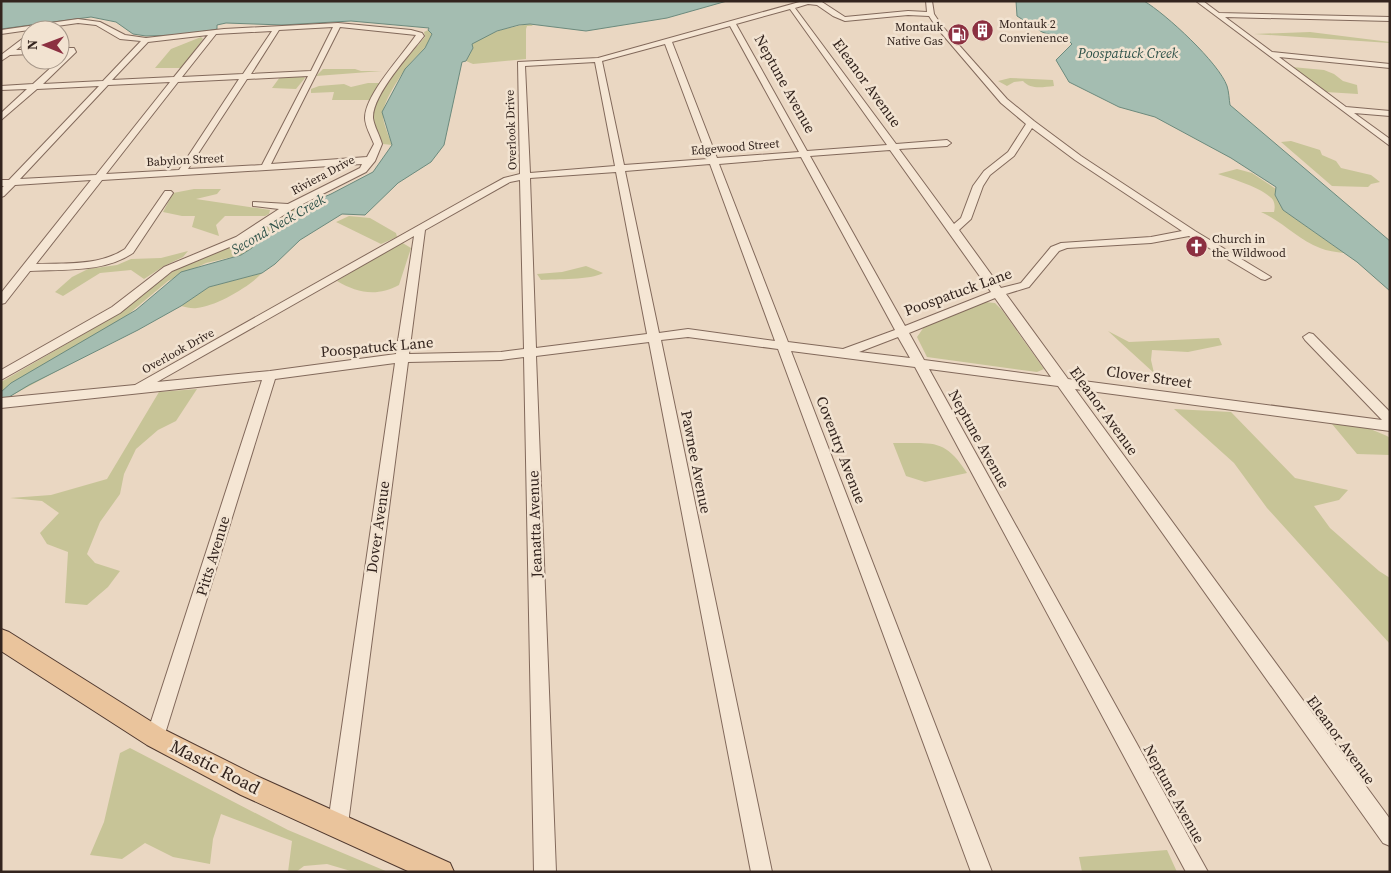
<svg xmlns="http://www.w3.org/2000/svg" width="1391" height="873" viewBox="0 0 1391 873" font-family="'Source Serif 4',serif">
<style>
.green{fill:#c7c497}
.water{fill:#a4bdb1;stroke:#6c8a7d}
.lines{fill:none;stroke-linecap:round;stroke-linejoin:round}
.minor-casing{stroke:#82695b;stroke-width:2}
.major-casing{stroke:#50392f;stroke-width:2}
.minor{fill:#f5e6d4;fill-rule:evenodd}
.major{fill:#eac49c;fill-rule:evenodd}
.labels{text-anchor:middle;stroke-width:5;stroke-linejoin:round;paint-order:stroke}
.far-poi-label{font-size:12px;fill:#33241e;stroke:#f2e3d1;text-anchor:start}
.far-street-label{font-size:12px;fill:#33241e;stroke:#f2e3d1}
.far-water-label{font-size:14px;font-style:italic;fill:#2e5249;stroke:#f2e3d1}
.street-label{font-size:15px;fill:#33241e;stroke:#f2e3d1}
.near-street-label{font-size:18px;fill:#33241e;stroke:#f2e3d1}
</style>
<rect width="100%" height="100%" fill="#ead7c2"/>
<path class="green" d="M530,24L533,26H527L526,29V59L473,64L466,61L473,48L472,44C488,32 510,27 530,24Z
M428,30L432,33C430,43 422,51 415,58C404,69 383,100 383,115C383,124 389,136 392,145L383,144C380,136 375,126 373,118C369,100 413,51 425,37L424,32Z
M1310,32L1390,42V43L1254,34Z
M201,37L203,39L182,68H155L171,49Z
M1292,67L1324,70L1334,74L1343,81L1357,85L1358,94L1326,92Z
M323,69H355L361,71H382L316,76Z
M303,76L305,78L296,89L272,88L280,77Z
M1010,78L1053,80L1054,86C1043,87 1031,90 1023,81L1014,82L1007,86L998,81Z
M368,83H381L371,100H332L334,92L311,93V89L319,86L344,84L351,87Z
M1291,141L1320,150L1322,155L1336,161L1341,168L1371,175L1380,182L1371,184L1368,187L1332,186L1281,142Z
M1237,169L1252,173L1276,189L1275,195L1283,210L1344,253C1336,252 1327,251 1320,248C1298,240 1282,221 1261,212H1274C1275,208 1275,204 1273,200C1264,188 1232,179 1218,174Z
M194,189H221L217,194L196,199L270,210L269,214L265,216H225L216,225L219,236L192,227L195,216H182L163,212L173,193Z
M299,208L277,224L252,248L241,255L206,263L168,281L68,365L9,397L1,398V382L120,313L176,269L242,241L291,210Z
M349,216L370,218L396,233L397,237L381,244L336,222Z
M401,242L411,248L399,285C377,297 357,293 337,281Z
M188,251L183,257L164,266L144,279L131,270L100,273L63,296L55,292L72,277L88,269L117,265L131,259L161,258Z
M586,266L603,273C591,280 556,279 541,280L537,274L562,272Z
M262,273C249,287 216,306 197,308C192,309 186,307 181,306L209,287Z
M985,302L995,303L1002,310L1044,369L1037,372L927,357L917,337L924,327Z
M1108,331L1129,342L1219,338L1222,345L1188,352L1152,350L1151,360L1154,373Z
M197,389L176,421L158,430L136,449L124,474L120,494L100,522L87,554L95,563L120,571L108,587L87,605L65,603L68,552L47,544L40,533L59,513L42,501L10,498L51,495L107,479L159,392Z
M1174,409L1231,412L1295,478L1348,490L1339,500L1314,506L1330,528L1379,571L1390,578V644L1267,508L1234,463Z
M1332,424L1368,428L1387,436L1390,438V455L1357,454Z
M893,443C932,444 944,437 967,473L925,482L906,476Z
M130,748L288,830L388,872H354L327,864L304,866L296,872H288L292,841L221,814L213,839L210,864L173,857L145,843L122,859L90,855L104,822L120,753Z
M1167,850L1177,872H1082L1079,857Z"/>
<path class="water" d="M1,1H727L667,18L586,31L530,24L519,25L497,31L472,44L473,48L466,61L462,62L444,145L431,162L398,183L365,215L342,214L300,240L275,264L262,273L209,287L181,306L138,330L29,385L9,397L1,398V392L11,383L136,310L181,272L241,255L252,248L277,224L299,208L331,194L373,172L392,145L382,112L405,69L425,48L432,34L428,30L429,28L351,21L282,25L226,23L217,25V29L213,30L177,35L146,36L133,34L116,22L91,17L1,29Z
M1016,1H1144C1166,14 1219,63 1227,86C1229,92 1229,99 1230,105L1390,241V291L1357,262L1283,210L1275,195L1276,187L1231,158L1155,117L1119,107L1069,82L1056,60L1072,44L1069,41L1042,32L1017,16Z"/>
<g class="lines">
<defs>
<path id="minor" d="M803,1L822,2L845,17L908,11L927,12L926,1H932L934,14L942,26L1007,99L1034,121L1081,156L1195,231L1271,277L1265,280L1261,279L1189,236L1151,243L1067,248L1059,251L1029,287L1006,294L1068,379L1382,420L1305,340L1303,337L1309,333L1313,334L1390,412V431L1075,389L1390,819V846L1383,843L1058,386L929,369L1208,872H1186L915,367L791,351L992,872H971L778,349L688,337L661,340L772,872H751L649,342L536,356L556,872H534L524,357L501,360L408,362L349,816L350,826L347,833L340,836L333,833L329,816L395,363L275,379L164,737L162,744L155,746L148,744L146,737L262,380L1,408V398L135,385L471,196L504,178L520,174L518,62L598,58ZM808,4L817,5L833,16L845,21L908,15L929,16L937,28L1001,103L1026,124L1008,152L984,171L973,186L961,218L954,224L899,149L947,146L951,143L947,140L896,144L795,8ZM790,9L887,145L807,151L736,24ZM730,26L799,152L717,158L672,42ZM665,44L708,159L624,165L602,61ZM595,62L615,166L530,173L525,66ZM1032,128L1075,160L1182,231L1151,237L1061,243L1051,247L1021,283L1001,288L959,230L971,219L983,186L990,175L1014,156ZM890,150L991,292L905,326L810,156ZM801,157L895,330L843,349L788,342L719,164ZM710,164L775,341L688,329L659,333L625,171ZM616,172L647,334L536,348L530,178ZM520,180L524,349L501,352L409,354L425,230L510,182ZM414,236L396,354L270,371L157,382ZM995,298L1051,377L924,360L909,333ZM898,337L910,358L859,352Z
M1196,1H1203L1219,13L1390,17V21L1225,17L1272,52L1390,64V68L1279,57L1346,107L1390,111V116L1354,113L1390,139V146Z
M78,19L100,22L125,35L146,38L224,29L338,23L411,30L422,33L424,36C410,54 372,95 373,118C374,126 380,136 382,144L375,161L366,172L293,209L244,241L172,271L120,313L1,380V370L112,307L164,267L236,237L279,209L253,206V202L288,204L360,168L362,164L102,180L36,264C66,263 99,266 125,249L165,191H171L173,193L133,253C103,273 64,269 30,271L5,303L1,304V293L91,180L15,185L4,196L1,197V188L4,186H1V180H9L99,86L37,89L1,120V113L27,89L1,90V86L33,84L68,52H60V48H74L76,52L43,84L103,81L141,41L120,39L96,25L78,23L1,34V30ZM333,27L311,71L251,74L279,30ZM340,27L416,35C403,55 365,94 365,118C365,126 371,136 374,144L367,157L271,164ZM272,31L243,74L182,77L216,34ZM208,35L174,77L112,80L148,42ZM308,76L262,165L188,169L247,79ZM239,79L179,170L106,174L178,82ZM170,82L96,175L20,179L108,85Z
M30,33V39L16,50H30V54L10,55L1,61V55Z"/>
<path id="major" d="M1,629L9,632L163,729L259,777L450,863L454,872H410L241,795L147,745L1,651Z"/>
</defs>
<use href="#minor" class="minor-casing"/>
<use href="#major" class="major-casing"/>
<use href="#minor" class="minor"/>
<use href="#major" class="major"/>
</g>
<defs>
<symbol id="building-disc" viewBox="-11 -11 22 22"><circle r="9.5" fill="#8c3041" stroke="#f2e3d1"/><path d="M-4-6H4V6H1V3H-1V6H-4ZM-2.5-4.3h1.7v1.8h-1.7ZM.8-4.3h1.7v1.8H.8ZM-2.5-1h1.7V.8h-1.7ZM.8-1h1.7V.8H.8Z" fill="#fff"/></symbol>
<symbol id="fuel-disc" viewBox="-11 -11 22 22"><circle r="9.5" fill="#8c3041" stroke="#f2e3d1"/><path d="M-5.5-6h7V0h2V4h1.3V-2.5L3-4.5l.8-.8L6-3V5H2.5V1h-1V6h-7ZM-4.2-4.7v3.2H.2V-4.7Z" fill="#fff"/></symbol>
<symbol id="church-disc" viewBox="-11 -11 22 22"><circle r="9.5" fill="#8c3041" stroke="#f2e3d1"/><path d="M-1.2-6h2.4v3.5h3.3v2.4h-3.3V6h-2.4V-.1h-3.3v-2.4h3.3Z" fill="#fff"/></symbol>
</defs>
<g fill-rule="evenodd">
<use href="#building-disc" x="970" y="18" width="25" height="25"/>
<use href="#fuel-disc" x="946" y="22" width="25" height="25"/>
<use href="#church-disc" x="1184" y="234" width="25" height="25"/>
</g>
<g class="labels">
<g class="far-poi-label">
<text x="999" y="28">Montauk 2<tspan x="999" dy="14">Convienence</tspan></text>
<text x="943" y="31" text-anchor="end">Montauk<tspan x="943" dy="14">Native Gas</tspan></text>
<text x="1212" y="243">Church in<tspan x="1212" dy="14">the Wildwood</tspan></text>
</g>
<g class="far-street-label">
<text transform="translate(511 130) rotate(-92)" y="4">Overlook Drive</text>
<text transform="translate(735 147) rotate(-5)" y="4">Edgewood Street</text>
<text transform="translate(185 160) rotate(-3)" y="4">Babylon Street</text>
<text transform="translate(323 175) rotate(-28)" y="4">Riviera Drive</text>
<text transform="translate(178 351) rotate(-29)" y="4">Overlook Drive</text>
</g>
<g class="far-water-label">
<text x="1128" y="58">Poospatuck Creek</text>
<text transform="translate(278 224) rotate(-30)" y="5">Second Neck Creek</text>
</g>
<g class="street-label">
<text transform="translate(867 83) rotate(54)" y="5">Eleanor Avenue</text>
<text transform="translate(785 84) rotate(61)" y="5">Neptune Avenue</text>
<text transform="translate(958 292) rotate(-20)" y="5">Poospatuck Lane</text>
<text transform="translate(377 347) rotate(-5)" y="5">Poospatuck Lane</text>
<text transform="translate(1149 377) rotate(8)" y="5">Clover Street</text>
<text transform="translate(1104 411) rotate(54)" y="5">Eleanor Avenue</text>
<text transform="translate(979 439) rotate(61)" y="5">Neptune Avenue</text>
<text transform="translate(841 450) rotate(69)" y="5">Coventry Avenue</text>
<text transform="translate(696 462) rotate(79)" y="5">Pawnee Avenue</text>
<text transform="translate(535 524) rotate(-92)" y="5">Jeanatta Avenue</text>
<text transform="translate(378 527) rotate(-82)" y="5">Dover Avenue</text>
<text transform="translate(213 556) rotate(-73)" y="5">Pitts Avenue</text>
<text transform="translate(1341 740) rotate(54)" y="5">Eleanor Avenue</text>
<text transform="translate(1174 794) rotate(61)" y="5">Neptune Avenue</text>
</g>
<g class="near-street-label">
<text transform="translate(215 767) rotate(27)" y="6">Mastic Road</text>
</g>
</g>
<rect width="1391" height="873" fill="none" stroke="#33241e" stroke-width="5"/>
<g transform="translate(45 45) rotate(271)"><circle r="24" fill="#f2e3d1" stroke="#a69789"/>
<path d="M0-4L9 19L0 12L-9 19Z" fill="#8c3041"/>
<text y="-8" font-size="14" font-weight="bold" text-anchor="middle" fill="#33241e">N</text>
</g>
</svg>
